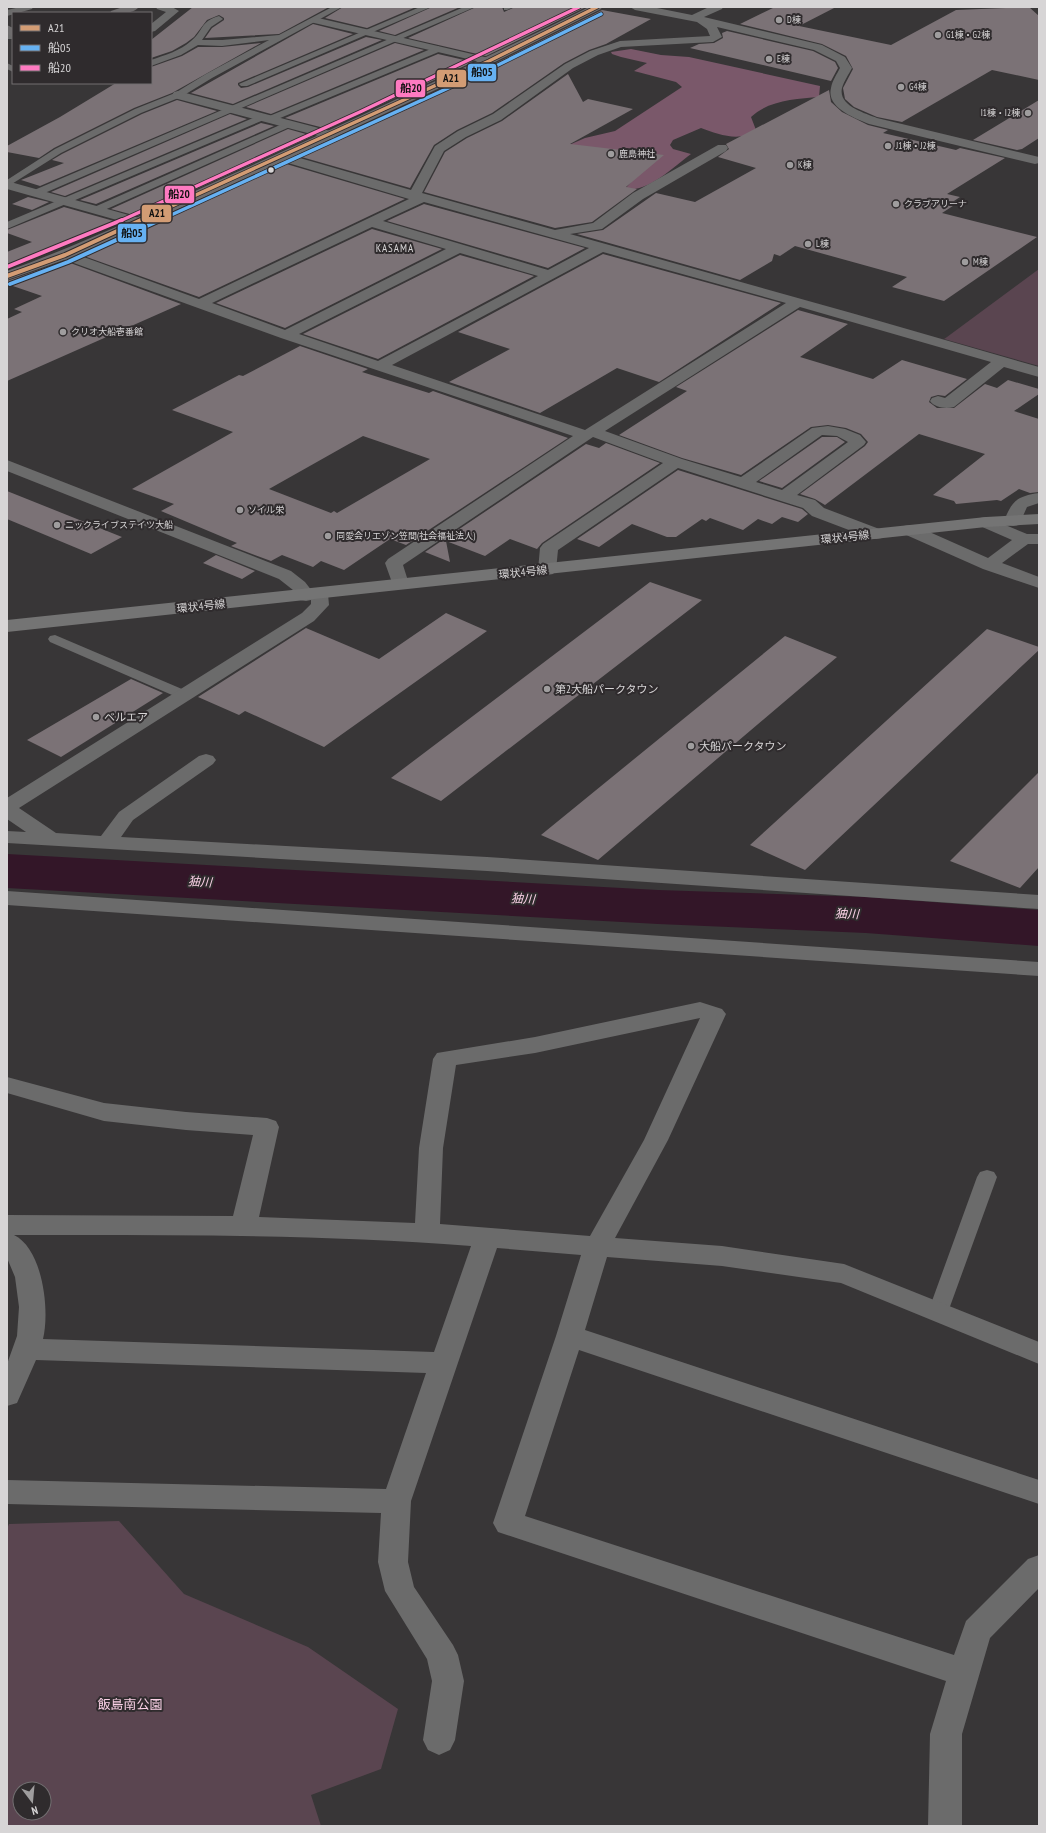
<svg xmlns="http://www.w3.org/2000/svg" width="1046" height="1833" viewBox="0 0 1046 1833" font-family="'PT Sans Narrow','Noto Sans JP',sans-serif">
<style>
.green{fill:#5a4550;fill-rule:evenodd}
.forest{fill:#7a586a}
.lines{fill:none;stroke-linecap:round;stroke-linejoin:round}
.river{fill:#331628;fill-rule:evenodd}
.building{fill:#7b7276;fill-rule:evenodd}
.lane{fill:#6b6b6b;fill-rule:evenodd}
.street{fill:#6b6b6b;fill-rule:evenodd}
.secondary{fill:#6e6c6d;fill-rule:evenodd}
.primary{fill:#747474;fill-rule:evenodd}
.bus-1-far1-casing{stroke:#2f2b2d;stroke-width:5}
.bus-1-casing{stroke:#2f2b2d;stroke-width:6}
.bus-2-far1-casing{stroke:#2f2b2d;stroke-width:5}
.bus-2-casing{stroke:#2f2b2d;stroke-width:6}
.bus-3-far1-casing{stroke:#2f2b2d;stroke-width:5}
.bus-3-casing{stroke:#2f2b2d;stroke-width:6}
.bus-1-far1{stroke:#d39c74;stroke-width:3.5}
.bus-1{stroke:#d39c74;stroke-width:4}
.bus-2-far1{stroke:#66b1f2;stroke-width:3.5}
.bus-2{stroke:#66b1f2;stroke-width:4}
.bus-3-far1{stroke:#fe7ac1;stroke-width:3.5}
.bus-3{stroke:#fe7ac1;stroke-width:4}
.poi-dot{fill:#9f9d9e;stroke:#2f2b2d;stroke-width:1.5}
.bus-dot{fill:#d7d5d6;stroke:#2f2b2d;stroke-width:1.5}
.labels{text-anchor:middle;stroke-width:4;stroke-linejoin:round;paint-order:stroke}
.far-poi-label{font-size:9px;fill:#d7d5d6;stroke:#2f2b2d;text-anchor:start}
.far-quarter-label{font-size:11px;letter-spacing:1px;fill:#d7d5d6;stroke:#2f2b2d}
.street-label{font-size:11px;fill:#d7d5d6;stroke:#2f2b2d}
.poi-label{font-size:11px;fill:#d7d5d6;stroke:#2f2b2d;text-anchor:start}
.water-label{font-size:12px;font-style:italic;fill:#fdd4e9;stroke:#2f2b2d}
.near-park-label{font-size:13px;fill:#fad1e6;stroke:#2f2b2d}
.line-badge{stroke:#2f2b2d;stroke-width:1.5}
.pale-badge-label{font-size:11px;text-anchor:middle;font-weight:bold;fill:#111}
</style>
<rect width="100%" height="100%" fill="#383637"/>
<path class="green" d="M1039,269V366L944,339L947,337Z
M119,1521L184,1594L308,1647L398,1709L381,1769L311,1795L321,1826H7V1529L9,1524ZM20,1789H44V1813H20Z"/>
<path class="forest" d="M631,49L661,55L689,57L820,86L819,97C796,99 769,100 751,117L756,130C740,143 718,134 701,128L673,140L670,145L673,149L691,154C671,169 650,191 624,190L633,180L569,145L585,138L615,131L682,87L676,82L634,71L647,63L621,57L612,54L611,52Z"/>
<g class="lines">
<path class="river" d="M7,854L658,890L866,897L1039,910V946L866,933L658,924L7,888Z"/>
</g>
<path class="building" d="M193,7H329L279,34L205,38L212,28L224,20V18L219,15L207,20L194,37L186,43L172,51L151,58V40Z
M343,7H416L367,28L325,18Z
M432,7H460L395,35L379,31Z
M476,7H502L504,12L515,7H586L486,56L408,38Z
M775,7H836L799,26L891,45L956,10L1029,7L1039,16V80L992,70L902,122L877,117L854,107L845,99L843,88L853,69L846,56L822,44L740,24Z
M602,10L651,19L606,44L589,50L564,63L492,113L457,130L434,145L410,188L298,156L494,64Z
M313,24L353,34L238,83V85L241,88L248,87L366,37L382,40L233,104L191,93Z
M727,31L813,51L835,62L838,68L831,81L690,48L699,44L714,43L723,38L722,33Z
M261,43L172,93L134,108L54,148L39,158L7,152V146L60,117L116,83H151V67L182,56L198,47H222Z
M395,43L424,50L271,114L246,107Z
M438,54L473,62L328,129L285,118Z
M568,74L583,102L588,99L633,109L570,144L664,155L626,187L637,189L592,222L555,228L424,192L445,152L467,138L502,121Z
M829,90L831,102L842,112L868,125L888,130L883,133L956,150L960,148L1005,158L947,194L960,197L954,201L959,202L942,213L1037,237L944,301L892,287L907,277L795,246L780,256L774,254L772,261L740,280L577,234L603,230L656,193L695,202L756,168L718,157L729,149L726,144Z
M177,100L217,111L40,186L21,180L64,163L52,160L62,154L142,114Z
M1039,100V138L1022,149L1017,150L973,140Z
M230,114L247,119L65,196L51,192Z
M261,123L274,126L96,204L80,200Z
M288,129L313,136L137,216L111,209Z
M283,163L405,199L199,297L81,255Z
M28,197L49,202L32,210L12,204Z
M424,204L585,248L548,268L387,221Z
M64,207L121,223L7,269V252L32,242L7,233V230Z
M372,229L442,249L285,328L216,303Z
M603,254L781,303L659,382L617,368L540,413L449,382L510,349L458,332Z
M460,255L534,276L378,359L303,334Z
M65,261L181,304L7,381V319L22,312L14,309L42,296L7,284V281Z
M798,310L848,324L800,357L873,379L902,360L967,379L945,396L938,395L931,397L929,402L937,408H954L985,384L997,388L1008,380L1039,389V394L1014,411L1039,419V492L1030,493L1019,489L1001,501L997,500L956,504L954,501L933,495L985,454L919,434L825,505L815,499L800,494L865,446L868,442L861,434L846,428L828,425L811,427L741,475L682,458L619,435L687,391L676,387Z
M300,346L368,369L362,372L429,393L433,391L568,438L406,545L390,539L344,570L321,561L313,567L282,555L271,561L231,546L237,543L161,511L174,504L132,489L233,432L172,410L239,375L243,376ZM363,436L430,459L337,513L334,511L331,513L269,489Z
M822,437H837L845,442L782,488L759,481Z
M606,443L660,463L542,543L537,549L510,539L485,556L446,541L450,562L425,552L586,444L599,448Z
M678,470L802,509L808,514L798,522L782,517L772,524L758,519L743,530L710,518L706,521L702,519L676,537H667L632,524L599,547L577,539Z
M7,491L122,537L91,554L7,519Z
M216,555L255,571L242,579L203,563Z
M650,582L702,600L441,801L391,778Z
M446,613L487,631L324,747L245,711L239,715L198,697L306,628L379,659Z
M987,629L1039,647V650L805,870L750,845Z
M785,636L837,657L598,860L541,835Z
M131,679L163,693L61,757L27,740Z
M1039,772V867L1020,888L950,861Z"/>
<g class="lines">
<path class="lane" d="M20,7H33L32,9L7,16V10Z
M332,7H342L212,78L181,97L141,113L61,153L7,187V180L55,149L135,109L175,93L206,74L269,40L222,46L198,45L181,55L151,66V60C165,55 180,51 191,41C203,32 200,21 219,16L223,19L211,27L202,40H222L279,35Z
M420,7H431L247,86H241L239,84Z
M464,7H475L40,195L36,196L31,193L32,191Z
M504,7H514L507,10H504Z
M438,46L442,49L441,51L273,121L270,122L266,119L7,229V222L260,115L263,114L267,117Z
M7,63L13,66V72L7,69Z
M289,121L294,124L292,126L100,212H92L91,210L92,208Z
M55,635L189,692L191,695L189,698L184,699L179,698L50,642L48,639L50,636Z
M987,1170L994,1172L997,1177L948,1312L945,1318L938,1320L931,1318L928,1312L977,1177L980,1172Z"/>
<path class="street" d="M156,7H172L179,11L155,31L151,32V24L166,12L157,9Z
M630,7H652L692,15L709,7H723L722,9L704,17L822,45L845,57L852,68C849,74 844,81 842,88C838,106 865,113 877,118L1039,157V163L1035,164L869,124C855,118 826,108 831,88C832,81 837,74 840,68L836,61L814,50L717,27L722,37L713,42L621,47L598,55L573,68L501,120L466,137L444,151L422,193L555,230L593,223L633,193L718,145H726L728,148L726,151L643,199L602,229L570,234L855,314L1039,367V377L1004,367L954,407C946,409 935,408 930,401L932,398L938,396L945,398L991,362L800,307L605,431L682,459L741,477L812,428L828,426L845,429L860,435L866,442L864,445L797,495L815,500L824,508L882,530L885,534L882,538L876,539L870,538L812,516L803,508L678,468L558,550L556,570L553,574L547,575L541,574L538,570L540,548L543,544L663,463L593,437L403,565L409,584L406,588L400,589L394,588L385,563L388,559L573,436L281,338L60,258L58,255L60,252H70L199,299L409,199L278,160L276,157L278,154H286L411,190L435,146L458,131L493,114L565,64L590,51L620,41L710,36L707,29L697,22L635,10ZM424,202L589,248L548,270L383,221ZM372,227L446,249L285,330L212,303ZM603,252L786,303L585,430L392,365ZM460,253L538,276L378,361L299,334ZM822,435L837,436L848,442L782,490L756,482Z
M314,17L489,58L495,61L489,64L310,22L309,20Z
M7,33H13V39H7Z
M178,91L334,132L336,135L334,138L330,139L174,98L172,95L174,92Z
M7,181L143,219L145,222L143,225L138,226L7,189Z
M7,460L291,571L305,582L312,591L319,589L325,590L328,594L329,605L314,621L19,808L56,833L101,836L119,812L199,756L206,754L213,756L216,760L213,764L133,820L121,837L487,857L1039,895V909L487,871L7,843V831L26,832L7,819V798L302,613L311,604V600L306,601L300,600L293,590L279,579L7,471Z
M1039,493V503L1027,507L1019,525L1013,526L1007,525L1004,521C1012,501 1017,496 1039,493Z
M986,517L1027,534H1039V544H1028L1002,563L1039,577V588L983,569L904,534L901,530L904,526L910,525L916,526L988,558L1012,540L980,526L977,522L980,518Z
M7,891L1039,962V976L7,905Z
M700,1002L722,1009L726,1014L668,1140L615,1238L722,1246L844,1264L1039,1342V1364L841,1283L722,1266L607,1257L585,1330L1039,1480V1504L579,1350L525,1516L954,1655L966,1621L1028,1559L1039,1555V1588L990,1638L962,1734V1826H928L930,1734L946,1681L498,1532L493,1523L556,1336L581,1255L497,1248L411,1501L408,1562L414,1587L453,1645L458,1655L464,1681L455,1740L450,1750L439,1755L428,1750L423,1740L432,1681L427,1659L385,1591L378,1562L381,1513L7,1504V1480L386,1489L426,1373L36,1360L17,1403L7,1406V1364L17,1336L19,1307L15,1277L7,1258V1215L233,1216L253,1135L186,1130L104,1121L7,1093V1077L104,1103L186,1112L267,1118L276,1121L279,1127L259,1217L415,1223L419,1148L433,1059L437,1053L535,1037ZM700,1018L644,1140L590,1236L440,1224L443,1148L456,1065L535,1053ZM14,1235C167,1235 319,1234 471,1246L434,1352L43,1339C50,1311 43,1249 14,1235Z"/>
<path class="secondary" d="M123,7H139C132,15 119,13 110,13L111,11Z
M589,7H602L601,9L493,63L286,160L70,258L7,280V271C83,244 155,209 228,176C349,122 470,66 589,7Z
M7,25L13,28V37L7,34Z"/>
<path class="primary" d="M1039,514V524L986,527L7,632V620L986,517Z"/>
<defs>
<path id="bus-1-far1" d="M139,221L489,61L597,7"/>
<path id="bus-1" d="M7,276L65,255L141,220"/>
<path id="bus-2-far1" d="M158,221L492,68L601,14"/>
<path id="bus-2" d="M10,284L68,262L160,220"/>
<path id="bus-3-far1" d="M120,221L362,111L579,7"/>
<path id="bus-3" d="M7,267L122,220"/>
</defs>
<use href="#bus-1-far1" class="bus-1-far1-casing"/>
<use href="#bus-1" class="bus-1-casing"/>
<use href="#bus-2-far1" class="bus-2-far1-casing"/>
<use href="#bus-2" class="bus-2-casing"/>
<use href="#bus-3-far1" class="bus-3-far1-casing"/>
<use href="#bus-3" class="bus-3-casing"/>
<use href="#bus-1-far1" class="bus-1-far1"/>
<use href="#bus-1" class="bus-1"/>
<use href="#bus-2-far1" class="bus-2-far1"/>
<use href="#bus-2" class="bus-2"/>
<use href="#bus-3-far1" class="bus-3-far1"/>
<use href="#bus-3" class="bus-3"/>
</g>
<g class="poi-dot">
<circle cx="779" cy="20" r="4"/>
<circle cx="938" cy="35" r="4"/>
<circle cx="769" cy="59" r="4"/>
<circle cx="901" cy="87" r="4"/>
<circle cx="1028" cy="113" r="4"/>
<circle cx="888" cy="146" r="4"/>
<circle cx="611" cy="154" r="4"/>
<circle cx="790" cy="165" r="4"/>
<circle cx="896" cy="204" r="4"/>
<circle cx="808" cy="244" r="4"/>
<circle cx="965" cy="262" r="4"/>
<circle cx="63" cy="332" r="4"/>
<circle cx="240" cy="510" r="4"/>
<circle cx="57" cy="525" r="4"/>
<circle cx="328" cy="536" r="4"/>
<circle cx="547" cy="689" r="4"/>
<circle cx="96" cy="717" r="4"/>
<circle cx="691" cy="746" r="4"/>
</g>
<circle class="bus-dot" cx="271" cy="170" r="3.5"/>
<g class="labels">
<g class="far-poi-label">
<text x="787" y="23">D棟</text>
<text x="946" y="38">G1棟・G2棟</text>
<text x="777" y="62">E棟</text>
<text x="909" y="90">G4棟</text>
<text x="1020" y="116" text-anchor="end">I1棟・I2棟</text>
<text x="896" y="149">J1棟・J2棟</text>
<text x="619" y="157">鹿島神社</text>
<text x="798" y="168">K棟</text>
<text x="904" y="207">クラブアリーナ</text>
<text x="816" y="247">L棟</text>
<text x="973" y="265">M棟</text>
<text x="71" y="335">クリオ大船壱番館</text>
<text x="248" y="513">ソイル栄</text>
<text x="65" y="528">ニックライブステイツ大船</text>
<text x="336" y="539">同愛会リエゾン笠間(社会福祉法人)</text>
</g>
<g class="far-quarter-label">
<text x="395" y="252">KASAMA</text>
</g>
<g class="street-label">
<text transform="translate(845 537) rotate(-6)" y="4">環状4号線</text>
<text transform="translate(523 572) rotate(-6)" y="4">環状4号線</text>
<text transform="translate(201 606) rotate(-6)" y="4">環状4号線</text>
</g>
<g class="poi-label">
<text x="555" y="693">第2大船パークタウン</text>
<text x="104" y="721">ベルエア</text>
<text x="699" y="750">大船パークタウン</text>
</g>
<g class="water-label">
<text transform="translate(200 882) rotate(3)" y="4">㹨川</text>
<text transform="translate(523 899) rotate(3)" y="4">㹨川</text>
<text transform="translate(847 914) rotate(2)" y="4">㹨川</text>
</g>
<g class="near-park-label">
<text x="130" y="1709">飯島南公園</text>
</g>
</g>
<g class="line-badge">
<rect x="467" y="63" width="30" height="19" rx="4" fill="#66b1f2"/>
<rect x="436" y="69" width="31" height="19" rx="4" fill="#d39c74"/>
<rect x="395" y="79" width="31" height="19" rx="4" fill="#fe7ac1"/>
<rect x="164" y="185" width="31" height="19" rx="4" fill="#fe7ac1"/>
<rect x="141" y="204" width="31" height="19" rx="4" fill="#d39c74"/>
<rect x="117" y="223" width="30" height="20" rx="4" fill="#66b1f2"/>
</g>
<g class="pale-badge-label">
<text x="482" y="76">船05</text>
<text x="451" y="82">A21</text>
<text x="411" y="92">船20</text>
<text x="179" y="198">船20</text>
<text x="157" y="217">A21</text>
<text x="132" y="237">船05</text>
</g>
<rect width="1046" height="1833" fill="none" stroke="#d7d5d6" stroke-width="16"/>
<rect x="12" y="12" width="140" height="72" fill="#2f2b2d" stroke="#726f71"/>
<rect x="20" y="25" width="20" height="6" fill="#d39c74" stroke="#726f71"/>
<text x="48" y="32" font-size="12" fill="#d7d5d6">A21</text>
<rect x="20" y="45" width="20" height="6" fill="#66b1f2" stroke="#726f71"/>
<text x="48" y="52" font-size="12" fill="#d7d5d6">船05</text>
<rect x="20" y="65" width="20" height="6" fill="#fe7ac1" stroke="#726f71"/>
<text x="48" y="72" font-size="12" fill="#d7d5d6">船20</text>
<g transform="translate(32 1801) rotate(164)"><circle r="19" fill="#2f2b2d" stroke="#726f71"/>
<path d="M0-3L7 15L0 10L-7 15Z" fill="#9f9d9e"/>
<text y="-6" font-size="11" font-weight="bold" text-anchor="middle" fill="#d7d5d6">N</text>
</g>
</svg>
